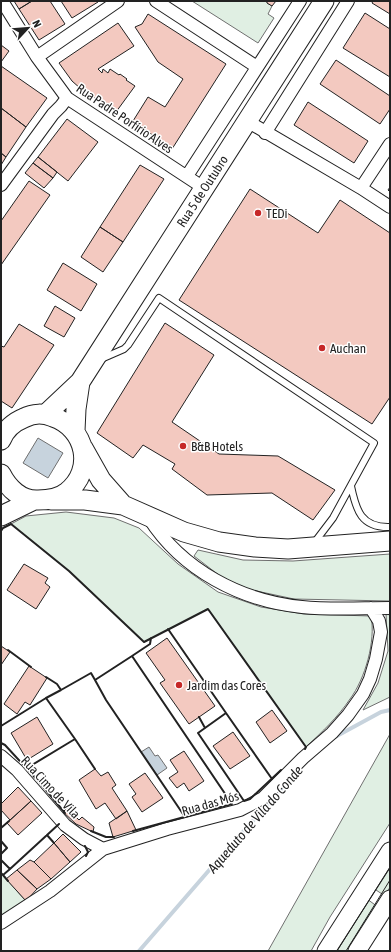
<svg xmlns="http://www.w3.org/2000/svg" width="391" height="952" viewBox="0 0 391 952" font-family="'Asap Condensed',sans-serif">
<style>
.green{fill:#e0efe3;stroke:#6f6f6f}
.water{fill:#c7d3dd;stroke:#6f6f6f}
.lines{fill:none;stroke-linecap:round;stroke-linejoin:round}
.stream{stroke:#c7d3dd;stroke-width:4}
.building{fill:#f3c9c0;stroke:#222}
.lane-casing{stroke:#222;stroke-width:8}
.street-casing{stroke:#222;stroke-width:14}
.secondary-casing{stroke:#222;stroke-width:19}
.primary-casing{stroke:#222;stroke-width:21}
.lane{stroke:#fff;stroke-width:6}
.street{stroke:#fff;stroke-width:12}
.secondary{stroke:#fff;stroke-width:17}
.primary{stroke:#fff;stroke-width:19}
.tram{stroke:#222;stroke-width:1}
.fence{stroke:#222;stroke-width:1;stroke-dasharray:5 2;stroke-linecap:butt}
.wall{stroke:#222;stroke-width:2}
.poi-dot{fill:#c62828;stroke:#fff;stroke-width:1.5}
.labels{text-anchor:middle;stroke-width:3;stroke-linejoin:round;paint-order:stroke}
.street-label{font-size:13px;fill:#222;stroke:#fff}
.poi-label{font-size:13px;fill:#222;stroke:#fff;text-anchor:start}
.water-label{font-size:14px;font-style:italic;fill:#222;stroke:#fff}
</style>
<rect width="100%" height="100%" fill="#fff"/>
<path class="green" d="M192,1H267V3L272,6L268,14L274,18L258,43Z
M66,512L114,518L139,528L178,564L218,592L261,607L304,614L371,616C376,641 365,679 350,699C338,717 322,732 306,747L208,609L144,642L69,571L11,524L26,516Z
M198,550L243,560L293,561L390,554V601L294,599L247,589L220,576L194,556Z
M386,614L390,615V697L363,710L378,683L388,651Z
M390,734V823L330,917L311,951H268Z
M390,862V887L385,896L373,888Z
M1,873L26,901L1,916Z
M367,899L378,907L350,951H334Z"/>
<path class="water" d="M38,438L63,453L48,478L23,463Z
M149,747L155,756L158,755L167,768L157,775L141,752Z"/>
<g class="lines">
<path class="stream" d="M335,737L381,712L390,710
M139,951L211,868L291,778"/>
</g>
<path class="building" d="M14,1H32L19,9Z
M32,1H50L65,24L39,40L19,9Z
M61,1H98V2L72,18Z
M267,1H276L272,6L267,3Z
M373,1H390V14L372,3Z
M365,13L390,29V77L343,48Z
M148,14L226,64L172,149L133,121L148,97L165,107L183,79L158,62L135,27L142,24Z
M118,23L134,46L98,69L102,73L103,69L108,73L110,69L119,75L120,74L127,79L126,80L135,86L116,112L81,89L72,81L59,63Z
M1,45L9,51L1,62Z
M336,60L390,96V109L380,124L320,84Z
M1,66L47,98L26,127L1,108Z
M308,102L368,141L354,163L294,125Z
M1,108L26,127L6,157L1,153Z
M67,119L98,142L68,181L38,157Z
M1,153L6,157L1,165Z
M38,157L57,172L53,178L33,163Z
M33,163L53,178L44,188L25,173Z
M140,165L164,179L123,242L100,227Z
M29,181L50,195L1,265V221Z
M250,189L318,233L340,200L390,233V397L372,424L179,300Z
M100,227L123,242L103,272L81,257Z
M63,263L97,284L81,311L47,290Z
M55,306L75,318L64,337L44,326Z
M165,323L214,355L172,422L219,454L278,456L335,490L313,520L272,493L207,495L172,469L175,464L143,445L133,458L97,433Z
M19,324L54,345L12,408L1,401V346L4,347Z
M24,564L48,578L45,583L50,587L36,609L7,590Z
M167,638L215,706L189,724L160,683L165,680L146,653Z
M1,646L10,652L1,665Z
M29,666L47,678L30,705L25,702L17,714L4,704Z
M272,710L287,731L270,743L256,722Z
M37,717L53,744L27,760L11,733Z
M233,732L250,756L230,769L213,746Z
M184,751L204,781L189,791L184,783L177,788L169,778L178,772L170,760Z
M95,769L101,776L108,772L116,785L112,788L127,811L116,819L105,803L96,809L79,780Z
M145,773L163,798L142,812L132,797L136,794L129,784Z
M18,787L31,801L10,820L1,810V804Z
M31,801L42,813L18,835L7,823Z
M67,808L79,820L82,817L94,827L93,832L76,824L63,812Z
M127,811L136,830L113,837L109,823Z
M63,834L81,852L70,862L54,843Z
M54,843L70,862L51,879L34,862Z
M30,860L34,862L51,879L37,889L17,870Z
M17,870L37,889L26,901L6,879Z"/>
<g class="lines">
<defs>
<path id="lane" d="M101,359L124,349L128,345L159,298L374,443L333,518L314,543
M351,486C356,510 361,528 390,527"/>
<path id="street" d="M2,1L37,57L67,98L204,188
M156,1L257,67
M37,57L118,1
M247,121L361,188L390,207
M265,133L348,1
M187,176L300,1
M1,185L53,114L61,106L67,98
M361,188L390,144
M149,518C182,570 241,601 302,607C331,610 361,608 390,608
M1,756L17,770L65,825L84,839L103,849
M1,923L50,891L103,849L167,829L240,810L263,798L303,758L332,733L348,715L363,694L370,679L376,659L381,632L379,621L371,608"/>
<path id="secondary" d="M326,951L390,851
M357,951L390,899"/>
<path id="primary" d="M46,414L80,382L324,1
M75,431L76,409L80,382
M1,440C5,430 14,422 24,418C33,413 44,413 53,417C86,428 95,470 67,492C59,499 48,500 38,500C21,501 8,488 1,474
M83,448L101,480L123,505
M51,500H85L123,505L184,532L219,542L255,547L288,549L390,541
M1,516L34,500"/>
</defs>
<use href="#lane" class="lane-casing"/>
<use href="#street" class="street-casing"/>
<use href="#secondary" class="secondary-casing"/>
<use href="#primary" class="primary-casing"/>
<use href="#lane" class="lane"/>
<use href="#street" class="street"/>
<use href="#secondary" class="secondary"/>
<use href="#primary" class="primary"/>
<path class="tram" d="M337,951L390,867
M346,951L390,880"/>
<path class="fence" d="M390,187L388,190L390,192"/>
<path class="wall" d="M1,531L3,528L11,524L69,571L144,642L208,609L306,747L305,749
M168,629L226,713L198,733L244,801L250,799L281,770
M8,650L31,667
M46,677L57,684L61,690L46,698
M95,680L106,700L185,817
M61,690L91,673L95,680L132,656
M226,713L272,779
M199,717L205,728
M1,726L46,698L75,739L27,768
M75,739L95,769
M1,743L5,745L40,783L65,813
M1,828L9,821
M91,831L106,837H114
M133,831L232,804L132,656L150,644L151,638
M47,835L54,843
M1,841L7,848L1,854
M85,846L88,852L86,856
M1,860L10,869L3,875L1,873
M10,869L59,824
M3,875L8,881"/>
</g>
<g class="poi-dot">
<circle cx="258" cy="213" r="4"/>
<circle cx="322" cy="348" r="4"/>
<circle cx="183" cy="446" r="4"/>
<circle cx="179" cy="685" r="4"/>
</g>
<g class="labels">
<g class="street-label">
<text transform="translate(125 118) rotate(34)" y="5">Rua Padre Porfírio Alves</text>
<text transform="translate(202 191) rotate(-57)" y="5">Rua 5 de Outubro</text>
<text transform="translate(51 787) rotate(47)" y="5">Rua Cimo de Vila</text>
<text transform="translate(210 803) rotate(-16)" y="5">Rua das Mós</text>
</g>
<g class="poi-label">
<text x="266" y="218">TEDi</text>
<text x="330" y="353">Auchan</text>
<text x="191" y="451">B&amp;B Hotels</text>
<text x="187" y="690">Jardim das Cores</text>
</g>
<g class="water-label">
<text transform="translate(255 819) rotate(-49)" y="5">Aqueduto de Vila do Conde</text>
</g>
</g>
<rect width="391" height="952" fill="none" stroke="#222222" stroke-width="4"/>
<g transform="translate(28 28) rotate(64)" stroke="#ffffff" stroke-width="3" paint-order="stroke">
<path d="M0-3L7 15L0 10L-7 15Z" fill="#222222"/>
<text y="-6" font-size="11" font-weight="bold" text-anchor="middle" fill="#222222">N</text>
</g>
</svg>
